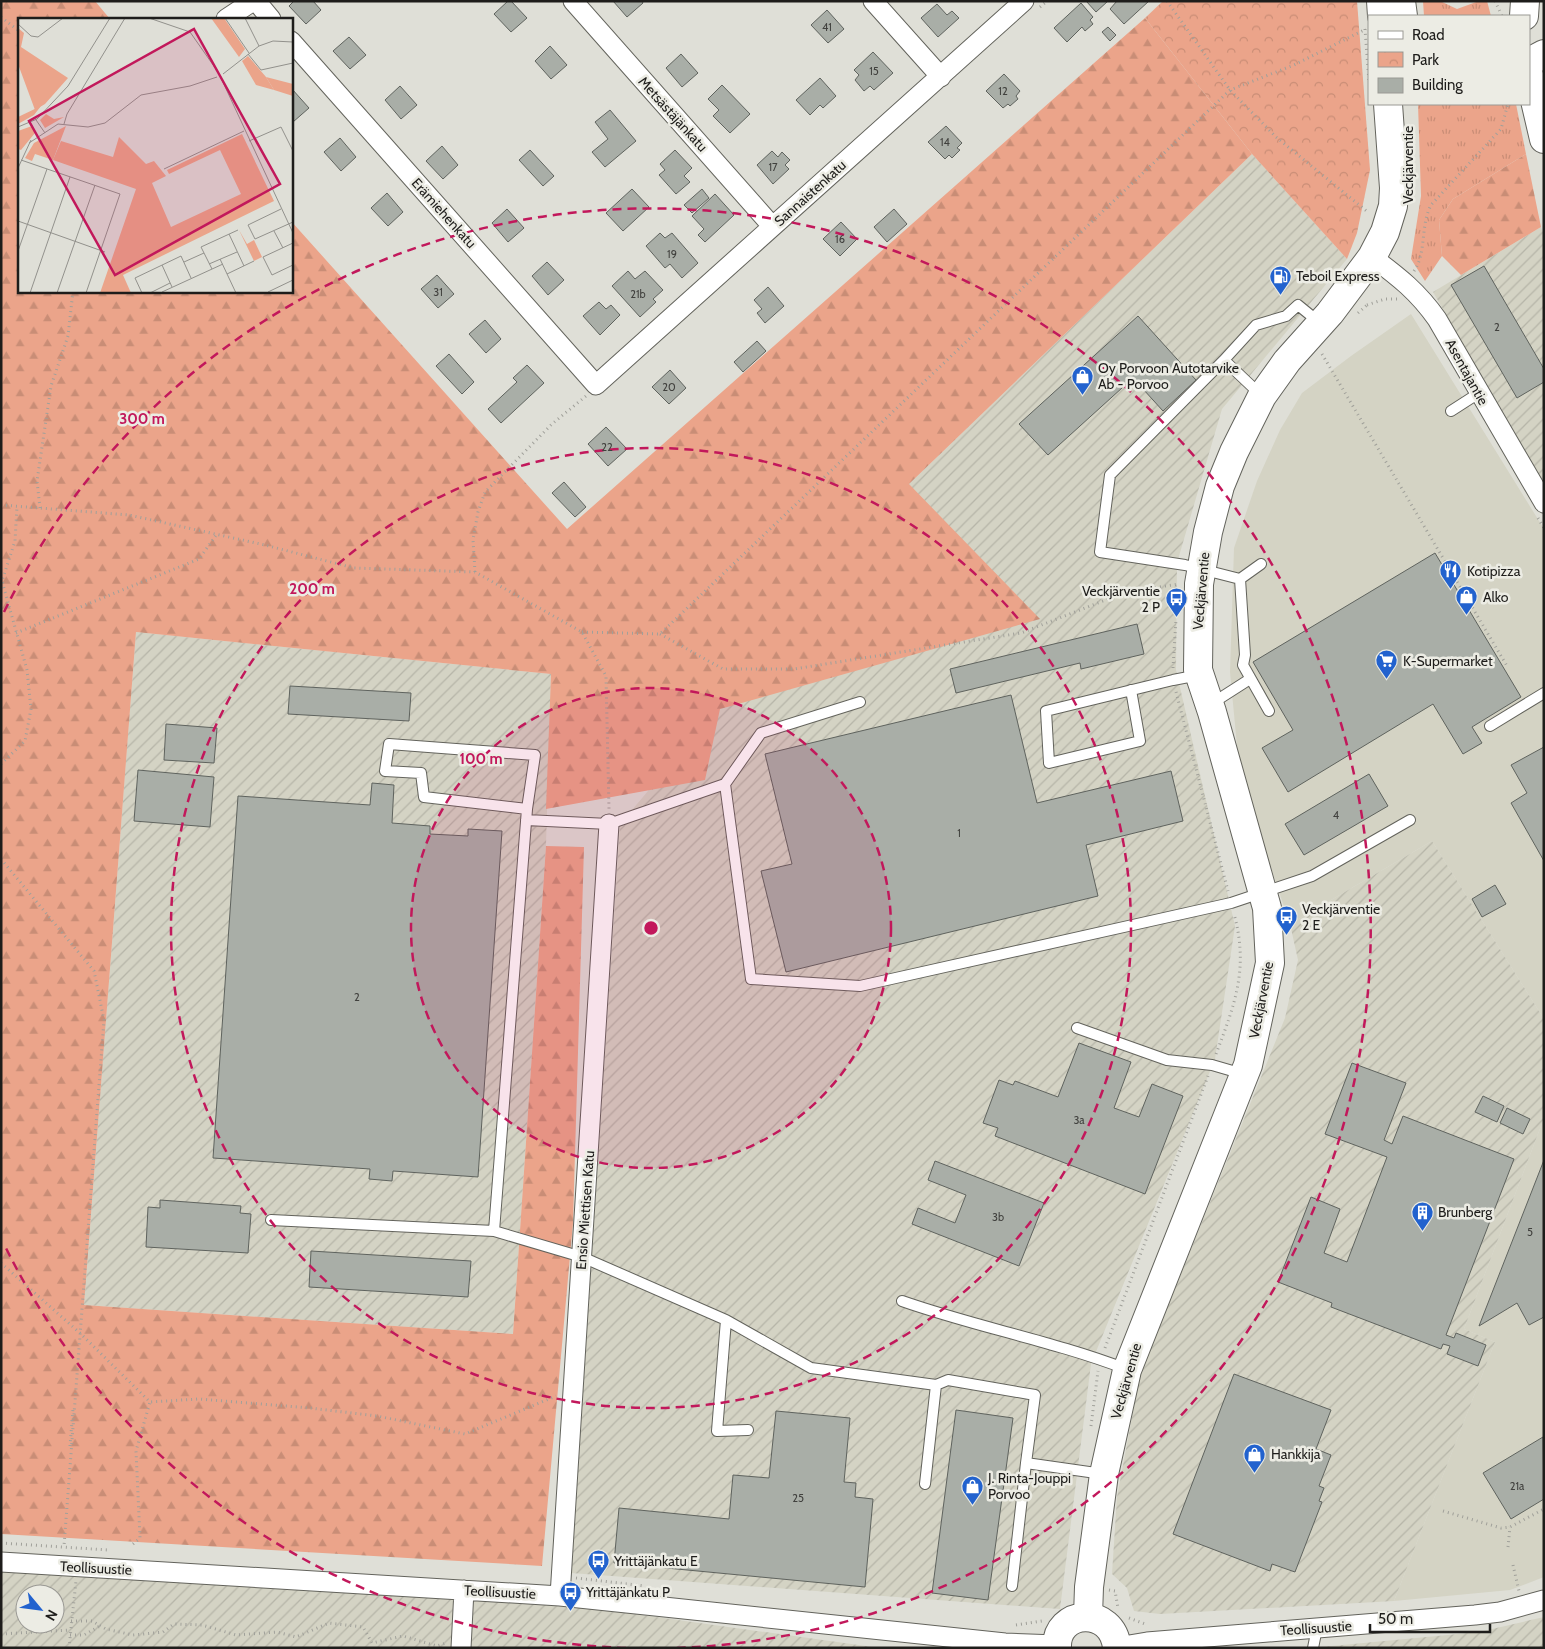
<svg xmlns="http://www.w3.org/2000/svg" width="1545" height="1649" viewBox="0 0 1545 1649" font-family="Cabin,sans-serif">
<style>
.built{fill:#d4d3c4}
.industrial{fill:url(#industrial-furrows);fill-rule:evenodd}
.grass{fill:url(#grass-tufts)}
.forest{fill:url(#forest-firs)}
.park{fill:url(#park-crowns)}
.building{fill:#a9aea7;stroke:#5f635e}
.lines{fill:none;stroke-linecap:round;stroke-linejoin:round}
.lane-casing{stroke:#63635c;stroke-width:12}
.street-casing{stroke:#63635c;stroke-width:21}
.secondary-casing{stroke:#63635c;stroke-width:30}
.path{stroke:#a0a09a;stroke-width:3;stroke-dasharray:1 4;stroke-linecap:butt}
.lane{stroke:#fff;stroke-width:10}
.street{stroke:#fff;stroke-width:19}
.secondary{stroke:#fff;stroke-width:28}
.ring{fill:none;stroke:#c2185b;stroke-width:2.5;stroke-dasharray:9 6}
.labels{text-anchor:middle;stroke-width:5;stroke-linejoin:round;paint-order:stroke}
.number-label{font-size:11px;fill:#41413e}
.street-label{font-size:14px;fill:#1e1d1b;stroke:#ecece4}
.poi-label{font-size:14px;fill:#1e1d1b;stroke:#ecece4;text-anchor:start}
.inset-road{fill:none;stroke:#92918c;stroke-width:1}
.view{fill:#c2185b;fill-opacity:0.15;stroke:#c2185b;stroke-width:2.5}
.inset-edge{fill:none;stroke:#1e1d1b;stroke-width:2.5}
.centre{fill:#c2185b;stroke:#ecece4;stroke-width:2.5}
.ring-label{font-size:15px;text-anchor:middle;font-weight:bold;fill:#c2185b;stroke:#ecece4;stroke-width:5;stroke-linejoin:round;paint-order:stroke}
</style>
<defs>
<pattern id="industrial-furrows" width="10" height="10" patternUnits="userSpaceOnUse" patternTransform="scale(1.25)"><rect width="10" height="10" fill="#d4d3c4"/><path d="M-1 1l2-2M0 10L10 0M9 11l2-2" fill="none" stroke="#b6b5a8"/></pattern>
<pattern id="grass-tufts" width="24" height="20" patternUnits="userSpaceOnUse" patternTransform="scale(1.25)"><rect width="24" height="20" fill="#eba48a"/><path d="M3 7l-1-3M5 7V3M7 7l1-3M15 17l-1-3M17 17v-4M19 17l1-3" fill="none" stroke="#c98d76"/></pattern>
<pattern id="forest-firs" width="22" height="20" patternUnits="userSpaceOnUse" patternTransform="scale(1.25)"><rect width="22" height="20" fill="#eba48a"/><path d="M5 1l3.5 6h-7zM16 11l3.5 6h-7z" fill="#c98d76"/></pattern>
<pattern id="park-crowns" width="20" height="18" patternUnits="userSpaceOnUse" patternTransform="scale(1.25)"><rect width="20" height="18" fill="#eba48a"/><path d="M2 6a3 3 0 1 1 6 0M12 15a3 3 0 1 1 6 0" fill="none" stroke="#c98d76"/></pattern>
</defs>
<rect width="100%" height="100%" fill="#dfdfd7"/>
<path class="built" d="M1411,314L1544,529V1019L1432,841L1290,924L1240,777L1230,672L1234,548L1257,481L1280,430L1302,393L1351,356Z
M1544,1118V1577L1510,1590L1394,1601L1495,1342L1464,1329Z"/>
<path class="industrial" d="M1252,154L1347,259L1222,409L1177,563L1176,670L1235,926L1215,1059L1091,1364L1060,1609L571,1573L620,824L909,484Z
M1541,227L1544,236V483L1433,292Z
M136,632L551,674L546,846L513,1334L84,1305Z
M1432,841L1544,1019V1118L1464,1329L1495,1342L1394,1601L1160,1614L1134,1611L1127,1588L1112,1574L1117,1497L1140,1375L1285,1018L1298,960L1290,924Z
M1,1566L549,1602L880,1648H1ZM25,1594H55V1624H25Z
M1544,1617V1648H1311L1479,1632Z"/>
<path class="grass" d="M1423,1H1440L1457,9L1479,1H1487L1491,16H1424Z
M1418,104H1516L1526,154L1453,199L1439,220L1442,256L1425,281L1411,259L1421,196Z"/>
<path class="forest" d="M1,1H95L110,19H19V291H291V221L567,529L1145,18L1252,154L909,484L1040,619L720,709L705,780L546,809L551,674L136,632L84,1305L513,1334L546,846L584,847L573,1223L542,1566L1,1534Z
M1526,154L1541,227L1461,275L1442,256L1439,220L1453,199Z"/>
<path class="park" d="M1163,1H1357L1370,170L1357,233L1347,259L1252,154L1145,18Z"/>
<path class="building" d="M294,1H313L321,10L306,24L289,6Z
M508,1H511L527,18L511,32L494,14Z
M613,1H642L643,3L627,17Z
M1086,1H1108L1096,12Z
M1149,1L1124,24L1110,9L1117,1Z
M1081,3L1093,17L1090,20L1093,24L1085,31L1082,27L1067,42L1054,28Z
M937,4L947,15L952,11L959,18L938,37L921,18Z
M827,10L844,29L828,43L811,25Z
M1108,27L1116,35L1110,41L1102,32Z
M349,37L366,55L350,69L333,51Z
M550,46L567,65L551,79L535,61Z
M873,52L893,73L874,90L870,86L864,91L855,80L859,75L854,70Z
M681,54L698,73L682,87L666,68Z
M1004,74L1020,91L1016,96L1018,99L1010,106L1008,104L1003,108L986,91Z
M820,78L836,96L823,108L820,105L810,115L796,100Z
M722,85L750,114L730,133L713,116L719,110L708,99Z
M400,86L417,105L401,119L385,100Z
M292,89L309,108L293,122L291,120Z
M610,110L636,141L605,167L592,152L608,139L595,122Z
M946,126L962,143L957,148L960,150L952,158L949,155L945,159L928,142Z
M340,138L356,157L341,171L324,152Z
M442,146L458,165L443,179L426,161Z
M530,150L554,176L543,186L519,160Z
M675,150L692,168L684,176L690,182L676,194L659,175L665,170L660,164Z
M772,151L778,157L782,152L790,160L785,165L789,169L773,184L757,165Z
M632,189L649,207L623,231L606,213Z
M702,189L709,198L692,213L684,205Z
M387,193L403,212L388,226L371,208Z
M715,194L734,215L705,242L698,235L704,229L692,216Z
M507,209L524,228L508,242L492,223Z
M894,209L907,224L887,242L874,227Z
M841,222L857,239L840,256L823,239Z
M660,233L665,238L672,233L698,263L682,278L670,264L665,268L646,246Z
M547,262L564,280L548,295L532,276Z
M1484,266L1544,369V382L1517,398L1451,285Z
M628,271L635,279L645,271L663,290L653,299L656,302L640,317L612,286Z
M437,275L454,294L438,308L421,289Z
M768,287L784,306L765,323L757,313L762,309L754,300Z
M599,302L606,309L611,305L620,315L600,335L583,316Z
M1138,316L1196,380L1163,411L1133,378L1048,455L1019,424Z
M485,320L501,339L486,353L469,334Z
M757,341L766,351L743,372L734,362Z
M449,354L474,382L462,394L436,366Z
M527,365L544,383L501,423L488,409L517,382L513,378Z
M670,370L686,388L669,404L652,387Z
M606,427L627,449L608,466L588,444Z
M564,482L586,507L575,517L552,493Z
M1435,553L1521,697L1472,727L1482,743L1463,754L1433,704L1288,792L1262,748L1293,730L1253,662Z
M1137,624L1144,654L1081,669L1080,663L956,693L950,669Z
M290,686L411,693L409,721L288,714Z
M1011,695L1037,803L1171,771L1183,821L1086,845L1098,896L786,972L761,871L792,864L765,754Z
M166,724L217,728L214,763L164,760Z
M1544,747V861L1511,803L1527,793L1511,765Z
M138,770L214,777L210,827L134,821Z
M1369,774L1388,806L1304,855L1285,824Z
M372,783L394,785L392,823L430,826V834L468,836V829L502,831L478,1177L393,1171L392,1181L369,1179L370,1169L213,1158L238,796L370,805Z
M1495,885L1506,904L1482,917L1472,899Z
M1079,1043L1131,1062L1114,1108L1139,1117L1152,1084L1183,1096L1145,1194L995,1136L998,1128L983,1123L999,1080L1013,1085L1015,1081L1058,1097Z
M1352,1063L1406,1083L1384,1140L1392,1144L1403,1116L1514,1159L1446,1335L1454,1338L1456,1333L1486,1345L1478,1366L1447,1354L1450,1346L1443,1344L1441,1349L1331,1307L1332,1303L1278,1282L1311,1197L1340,1209L1324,1253L1347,1262L1387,1157L1325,1134Z
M1483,1096L1504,1106L1497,1122L1475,1112Z
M1507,1108L1530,1119L1523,1134L1500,1123Z
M1544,1160V1317L1529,1325L1517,1303L1479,1326Z
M935,1161L1044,1203L1019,1266L912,1224L918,1208L955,1223L966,1195L928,1180Z
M160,1200L241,1206L240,1213L251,1214L248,1253L146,1247L148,1207L160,1208Z
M311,1251L471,1261L468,1297L309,1287Z
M1234,1374L1331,1410L1316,1449L1331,1455L1319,1486L1324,1488L1319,1501L1322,1502L1295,1572L1272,1564L1270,1571L1173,1534Z
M956,1410L1013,1418L988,1600L932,1593Z
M776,1411L850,1418L844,1482L856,1483L855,1497L873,1499L865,1587L614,1563L619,1508L729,1519L733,1475L769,1478Z
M1543,1437L1544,1499L1511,1519L1483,1473Z"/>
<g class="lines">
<defs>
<path id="lane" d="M1224,360L1110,475L1100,552L1185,565L1240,579L1261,564
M1262,396L1224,360L1256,325L1286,316L1298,305L1320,323
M1451,411L1479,393
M1240,579L1245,655L1243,665L1269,711
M1131,690L1140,741L1049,763L1046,711L1173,680L1199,675
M1211,704L1250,679
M1490,726L1544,693
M725,784L751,979L860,986L1231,903L1312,876L1410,820
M526,820L609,824L725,784L761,733L860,702
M1077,1028L1167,1060L1212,1065L1243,1074
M271,1220L494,1231L582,1257L726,1320L717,1431L748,1430
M494,1231L527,809L424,797L421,773L385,771L389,744L535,755L527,809
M902,1301C976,1327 1053,1341 1126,1369
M726,1320L811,1368L936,1385L925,1484
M936,1385L948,1380L1035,1395L1026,1463
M1012,1586L1026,1463L1103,1474
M1313,1648L1317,1628"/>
<path id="street" d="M256,1L271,19
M573,1L772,226
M873,1L941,77
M226,19L253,1
M291,41L596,385L1024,1
M1372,257C1399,277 1418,292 1437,319L1544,503
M1,1562L560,1596L1005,1643L1057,1645
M560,1596L609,824
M1117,1647L1147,1642L1475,1615L1500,1612L1544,1600
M461,1648L464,1590"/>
<path id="secondary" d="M1381,1L1382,16
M1401,1L1403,16
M1524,16L1525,1
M1529,62L1544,54
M1529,75L1544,139
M1088,1616L1089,1587L1104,1474L1127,1370L1248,1065L1270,963L1267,908L1212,712L1198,670L1199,584L1208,532L1220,486L1234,452L1262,396L1287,361L1330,313L1372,257L1385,232L1393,206L1394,188L1388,104
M1057,1648C1055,1609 1113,1605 1117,1648"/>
</defs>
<use href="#lane" class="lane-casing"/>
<use href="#street" class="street-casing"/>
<use href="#secondary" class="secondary-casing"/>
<path class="path" d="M1167,1L1230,90L1276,137L1369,213
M1495,1L1502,16
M1040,7L1047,1
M1,17L19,31
M1365,29L1369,82
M1414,271C1427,252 1420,226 1431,205L1501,129L1508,104
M1367,305L1385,299H1397
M1358,313L1367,305
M1322,354L1507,666
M1,505L129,515L265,545L354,568L475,572L582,632L606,676L609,809
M40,508L37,481L51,386L68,336L73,291
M1538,518L1544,528
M475,572L473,540L478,512L485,492L552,424L586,396
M582,632L660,634L1230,90L1294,65L1366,29
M16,633L199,559L217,534
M660,634L723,669H794L1021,633L1126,592L1179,584
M1173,668L1176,620
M1176,692L1228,891
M1,764L25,741L31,709L27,670L2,581L15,541L17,506
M1,859L94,971L104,1020L64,1546
M1216,1054C1235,1004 1249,968 1234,914
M1,1263L81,1334L150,1402L199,1399L310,1408L377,1416L465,1434L556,1396
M1105,1348L1208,1076
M1091,1426L1098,1371
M70,1446L73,1409
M1443,1511L1501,1528L1510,1527L1544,1509
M1,1543L108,1550
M133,1544L140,1538L136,1451L150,1402
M1508,1547L1510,1527
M1513,1565L1519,1591
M576,1578L645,1586
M1109,1590L1115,1591L1118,1608
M1129,1618L1145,1624
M71,1621H92L106,1629L133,1635L163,1632L174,1624L202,1625L236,1635L277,1632L296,1637L329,1623L363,1627L372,1643L403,1636L437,1646L446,1643
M1016,1625L1042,1621
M1,1634L70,1630
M70,1635H84L100,1626
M69,1648L76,1581"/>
<use href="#lane" class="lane"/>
<use href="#street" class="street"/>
<use href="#secondary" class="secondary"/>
</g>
<circle cx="651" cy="928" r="240" fill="#c2185b" fill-opacity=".12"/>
<g class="ring">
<circle cx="651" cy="928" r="240"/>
<circle cx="651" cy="928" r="480"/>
<path d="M626 1648A720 720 0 0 1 4 1244M4 612A720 720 0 1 1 676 1648"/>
</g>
<defs>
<symbol id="fuel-pin" viewBox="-11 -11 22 30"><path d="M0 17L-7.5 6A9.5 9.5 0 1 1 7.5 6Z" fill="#2262ce" stroke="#ecece4"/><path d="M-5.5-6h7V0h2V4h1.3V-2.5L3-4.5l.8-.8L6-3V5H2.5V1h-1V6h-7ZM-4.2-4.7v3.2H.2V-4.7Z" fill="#fff"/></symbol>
<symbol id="shop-pin" viewBox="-11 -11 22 30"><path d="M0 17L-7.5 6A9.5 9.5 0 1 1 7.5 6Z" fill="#2262ce" stroke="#ecece4"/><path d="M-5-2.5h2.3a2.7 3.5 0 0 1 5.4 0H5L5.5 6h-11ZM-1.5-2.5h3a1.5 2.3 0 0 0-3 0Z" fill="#fff"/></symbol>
<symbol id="restaurant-pin" viewBox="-11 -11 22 30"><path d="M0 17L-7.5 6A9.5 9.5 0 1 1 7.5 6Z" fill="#2262ce" stroke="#ecece4"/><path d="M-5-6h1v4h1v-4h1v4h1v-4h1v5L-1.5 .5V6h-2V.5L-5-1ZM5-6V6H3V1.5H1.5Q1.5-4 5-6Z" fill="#fff"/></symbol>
<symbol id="bus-pin" viewBox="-11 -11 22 30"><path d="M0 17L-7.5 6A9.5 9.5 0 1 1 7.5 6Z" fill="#2262ce" stroke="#ecece4"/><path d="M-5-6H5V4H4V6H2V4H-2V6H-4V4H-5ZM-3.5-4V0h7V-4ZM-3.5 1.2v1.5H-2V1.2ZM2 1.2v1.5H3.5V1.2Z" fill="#fff"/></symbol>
<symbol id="supermarket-pin" viewBox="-11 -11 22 30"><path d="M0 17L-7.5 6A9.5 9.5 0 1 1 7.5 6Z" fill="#2262ce" stroke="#ecece4"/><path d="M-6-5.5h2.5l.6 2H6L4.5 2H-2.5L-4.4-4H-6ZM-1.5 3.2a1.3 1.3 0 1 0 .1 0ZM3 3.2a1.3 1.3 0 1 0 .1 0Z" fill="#fff"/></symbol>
<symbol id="building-pin" viewBox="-11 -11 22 30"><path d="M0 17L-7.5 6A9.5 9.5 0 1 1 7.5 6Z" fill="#2262ce" stroke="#ecece4"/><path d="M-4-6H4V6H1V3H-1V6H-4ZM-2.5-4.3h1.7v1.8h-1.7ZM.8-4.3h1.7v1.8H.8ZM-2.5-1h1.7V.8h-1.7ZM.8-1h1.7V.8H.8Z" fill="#fff"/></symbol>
</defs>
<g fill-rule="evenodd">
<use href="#fuel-pin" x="1268" y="264" width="25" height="34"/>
<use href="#shop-pin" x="1070" y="364" width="25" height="34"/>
<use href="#restaurant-pin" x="1438" y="558" width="25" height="34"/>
<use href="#shop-pin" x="1454" y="584" width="25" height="34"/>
<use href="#bus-pin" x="1164" y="586" width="25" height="34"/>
<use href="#supermarket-pin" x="1374" y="648" width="25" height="34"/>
<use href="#bus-pin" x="1274" y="904" width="25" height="34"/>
<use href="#building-pin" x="1410" y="1200" width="25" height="34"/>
<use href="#shop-pin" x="1242" y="1442" width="25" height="34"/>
<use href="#shop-pin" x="960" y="1474" width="25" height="34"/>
<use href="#bus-pin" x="586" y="1548" width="25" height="34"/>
<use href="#bus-pin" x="558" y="1580" width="25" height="34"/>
</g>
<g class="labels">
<g class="number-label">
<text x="827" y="31">41</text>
<text x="874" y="75">15</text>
<text x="1003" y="95">12</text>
<text x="945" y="146">14</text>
<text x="773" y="171">17</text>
<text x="840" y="243">16</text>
<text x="672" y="258">19</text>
<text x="438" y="296">31</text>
<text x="638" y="298">21b</text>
<text x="1497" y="331">2</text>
<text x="669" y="391">20</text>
<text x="607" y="451">22</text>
<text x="1336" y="819">4</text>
<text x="959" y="837">1</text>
<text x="357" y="1001">2</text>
<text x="1079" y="1124">3a</text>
<text x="998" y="1221">3b</text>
<text x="1530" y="1236">5</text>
<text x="1517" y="1490">21a</text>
<text x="798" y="1502">25</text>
</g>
<g class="street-label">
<text transform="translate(673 114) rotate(48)" y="5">Metsästäjänkatu</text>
<text transform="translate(1408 165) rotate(-90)" y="5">Veckjärventie</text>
<text transform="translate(810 193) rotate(-42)" y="5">Sannaistenkatu</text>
<text transform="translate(444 213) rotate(48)" y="5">Erämiehenkatu</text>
<text transform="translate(1467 372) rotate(61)" y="5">Asentajantie</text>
<text transform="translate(1201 591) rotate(-85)" y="5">Veckjärventie</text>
<text transform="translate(1261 1000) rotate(-79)" y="5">Veckjärventie</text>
<text transform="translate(585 1210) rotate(-86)" y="5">Ensio Miettisen Katu</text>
<text transform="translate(1126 1381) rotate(-74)" y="5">Veckjärventie</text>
<text transform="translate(96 1568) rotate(3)" y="5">Teollisuustie</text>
<text transform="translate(500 1592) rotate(3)" y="5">Teollisuustie</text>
<text transform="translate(1316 1628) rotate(-4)" y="5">Teollisuustie</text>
</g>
<g class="poi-label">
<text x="1296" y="281">Teboil Express</text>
<text x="1098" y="373">Oy Porvoon Autotarvike<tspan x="1098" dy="16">Ab - Porvoo</tspan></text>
<text x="1467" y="576">Kotipizza</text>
<text x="1160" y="596" text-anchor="end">Veckjärventie<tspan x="1160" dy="16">2 P</tspan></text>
<text x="1483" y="602">Alko</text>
<text x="1403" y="666">K-Supermarket</text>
<text x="1302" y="914">Veckjärventie<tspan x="1302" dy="16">2 E</tspan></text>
<text x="1438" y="1217">Brunberg</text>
<text x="1271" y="1459">Hankkija</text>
<text x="988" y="1483">J. Rinta-Jouppi<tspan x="988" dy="16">Porvoo</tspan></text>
<text x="614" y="1566">Yrittäjänkatu E</text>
<text x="586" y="1597">Yrittäjänkatu P</text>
</g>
</g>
<g transform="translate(18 18)">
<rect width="275" height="275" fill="#dfdfd7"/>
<path d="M193,0H206L227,31L221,39ZM230,38L248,59L256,72L238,67L224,43ZM23,88L16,97L0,106V99ZM28,96L36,101L46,99L27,110L22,102Z" fill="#eba48a"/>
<path d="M0,10L6,15L3,29L50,60L27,86L17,92L0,46ZM248,59L275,66V78L256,72ZM14,108L17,115L3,132L0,131V113ZM224,116L256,183L105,257L113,275H82L118,171L35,142L43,123L95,139L101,119L128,146L136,143L148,158L134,165L153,209L223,176L202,132L151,156L149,152ZM221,212L229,226L236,222L244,239L236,243Z" fill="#eba48a"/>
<path d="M48,108L35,142L17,136L14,143L7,140L16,125Z" fill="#eba48a"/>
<path class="inset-road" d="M131,0L172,14L200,54M207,0L231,35M227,0L241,28M0,6L13,18L20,19L45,0M230,36L243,52L275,45M205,56L241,28L255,23L275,24M203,60L275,215M16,99L27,115M46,106L49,96L107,0M0,109L19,101L50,68L92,0M231,123L263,109L275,133M11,125L40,106L70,109L87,105L123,77L172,68L199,59M3,142L102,176L68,275M0,150L13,122M146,151L226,113M263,191L230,207L237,221L275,204M0,203L87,234M256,213L265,230M211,216L226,248M275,225L245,239L254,257L275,247M0,233L29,151M202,241L218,275M166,244L186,235M191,246L219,234M144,247L154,269M194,251L183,229L220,212M209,256L236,243M144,274L205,246M250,274L275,262M12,275L52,159M39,275L77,167M124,275L117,260L163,238L173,260M132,275L152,265"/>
<path class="view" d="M176,11L262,166L97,257L11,103Z"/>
<rect width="275" height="275" class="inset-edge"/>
</g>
<circle cx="651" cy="928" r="8" class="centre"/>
<g class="ring-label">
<text x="142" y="424">300 m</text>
<text x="312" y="594">200 m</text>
<text x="481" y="764">100 m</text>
</g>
<rect width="1545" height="1649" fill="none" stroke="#1e1d1b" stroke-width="5"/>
<rect x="1368" y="15" width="162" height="90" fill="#ecece4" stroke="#9a9994"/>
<rect x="1378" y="31" width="25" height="8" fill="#ffffff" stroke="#9a9994"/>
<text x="1412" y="40" font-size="15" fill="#1e1d1b">Road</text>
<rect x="1378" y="52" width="25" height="15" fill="url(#park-crowns)" stroke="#9a9994"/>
<text x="1412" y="65" font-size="15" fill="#1e1d1b">Park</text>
<rect x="1378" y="78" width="25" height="15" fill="#a9aea7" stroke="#9a9994"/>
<text x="1412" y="90" font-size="15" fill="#1e1d1b">Building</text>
<g transform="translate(40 1609) rotate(119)"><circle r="24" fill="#ecece4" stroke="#9a9994"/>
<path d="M0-4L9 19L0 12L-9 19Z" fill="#2262ce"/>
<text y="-8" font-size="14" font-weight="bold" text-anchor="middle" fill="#1e1d1b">N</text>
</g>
<path d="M1370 1624v8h120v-8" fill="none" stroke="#1e1d1b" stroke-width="2.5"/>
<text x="1378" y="1624" font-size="15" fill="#1e1d1b" stroke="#ecece4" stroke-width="4" paint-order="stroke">50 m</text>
</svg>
